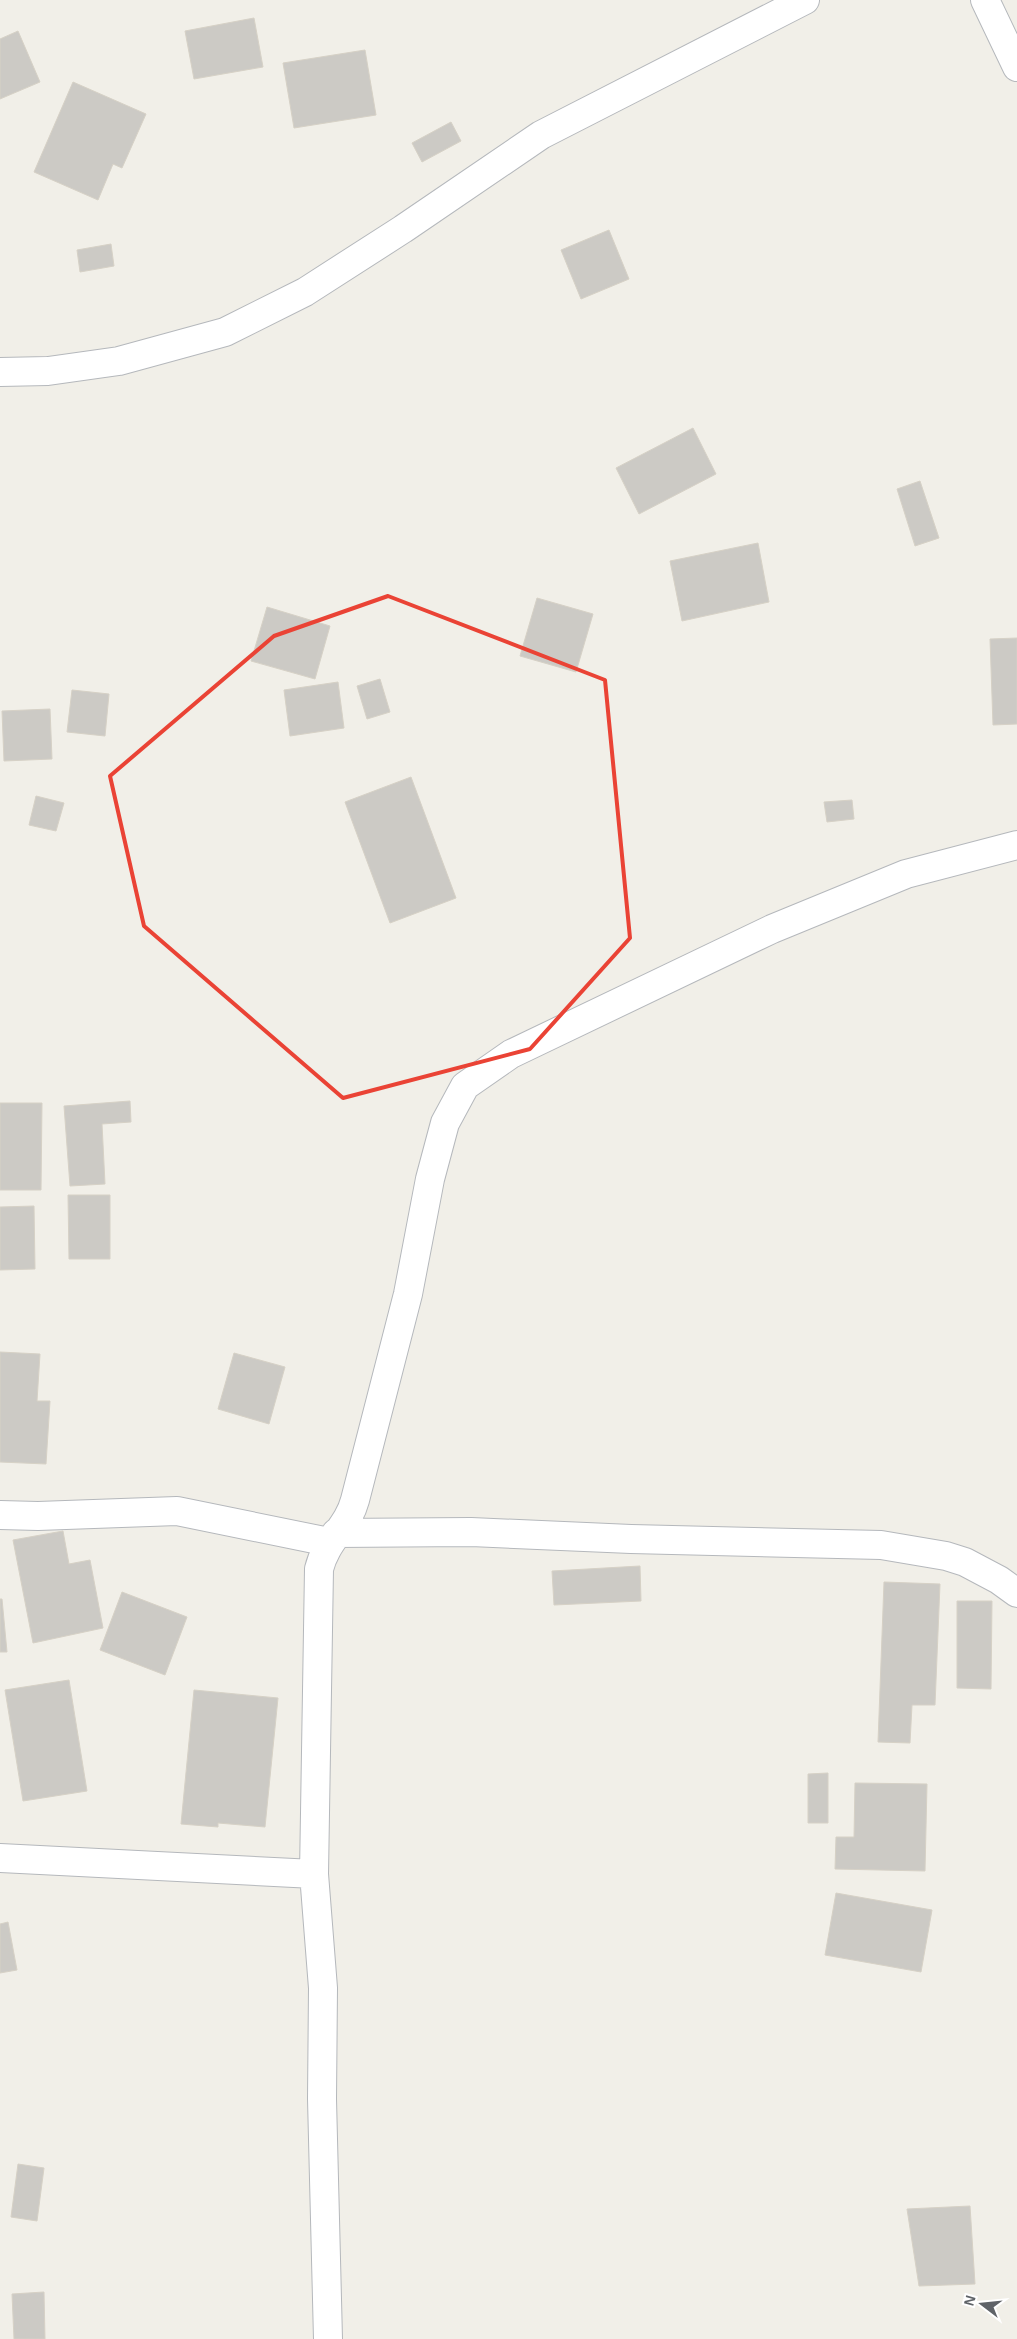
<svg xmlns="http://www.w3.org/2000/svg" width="1017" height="2339" viewBox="0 0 1017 2339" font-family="Arial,sans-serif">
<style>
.building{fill:#cccac5;stroke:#d6d1c6}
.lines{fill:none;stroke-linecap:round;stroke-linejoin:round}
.street-casing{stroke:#b5b8bc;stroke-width:30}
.street{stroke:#fff;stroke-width:28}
.marked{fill:none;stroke:#ea4335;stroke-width:4;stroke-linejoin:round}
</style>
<rect width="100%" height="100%" fill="#f1efe8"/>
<path class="building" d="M254,18L263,67L194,79L185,31Z
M18,31L40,82L0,99V39Z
M365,50L376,115L294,128L283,63Z
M73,82L146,114L122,168L113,164L98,200L34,172Z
M451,122L461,141L422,162L412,143Z
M609,230L629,279L581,299L561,250Z
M111,244L114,266L80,272L77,250Z
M693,428L716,474L639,514L616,468Z
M920,481L939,538L915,546L897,489Z
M758,543L769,602L682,621L670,561Z
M537,598L593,614L576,672L520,656Z
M267,607L330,626L315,679L251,661Z
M1017,638V724L993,725L990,639Z
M380,679L390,712L367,719L357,686Z
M338,682L344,728L290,736L284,690Z
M72,690L109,694L105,736L67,732Z
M50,709L52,759L4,761L2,711Z
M411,777L456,898L390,923L345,802Z
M36,796L64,803L56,831L29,825Z
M852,800L854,819L827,822L824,802Z
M130,1101L131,1122L102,1124L105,1184L70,1186L64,1106Z
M0,1103H42L41,1190H0Z
M68,1195H110V1259H69Z
M34,1206L35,1269L0,1270V1207Z
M0,1352L40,1354L37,1401H50L46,1464L0,1462Z
M234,1353L285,1367L269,1424L218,1409Z
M63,1531L69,1564L90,1560L103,1628L33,1643L13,1540Z
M640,1566L641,1601L554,1605L552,1571Z
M884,1582L940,1584L935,1705H912L910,1743L878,1742Z
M122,1592L187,1617L165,1675L100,1650Z
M0,1599H2L7,1652H0Z
M957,1601H992L991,1689L957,1688Z
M69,1680L87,1791L23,1801L5,1690Z
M194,1690L278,1698L265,1827L218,1823V1827L181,1824Z
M828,1773V1823H808V1774Z
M855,1783L927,1784L925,1871L835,1869L836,1837H854Z
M836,1893L932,1910L921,1972L825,1955Z
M8,1922L17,1970L0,1973V1924Z
M18,2164L44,2168L37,2221L11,2217Z
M970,2206L975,2284L919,2286L907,2209Z
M44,2292L45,2339H14L12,2294Z"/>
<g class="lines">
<defs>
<path id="street" d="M985,0L1017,67
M0,372L48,371L119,361L225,332L305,292L403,229L541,135L805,0
M0,1515L38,1516L177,1511L329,1542
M336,1533L471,1532L631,1539L881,1545L946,1556L965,1562L999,1580L1017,1593
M0,1858L314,1874
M328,2339L322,2099L323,1988L314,1874L319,1569C326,1540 348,1527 355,1500L408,1294L430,1179L445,1123L465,1086L511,1054L772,929L906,874L1017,845"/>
</defs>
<use href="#street" class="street-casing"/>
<use href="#street" class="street"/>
</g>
<path class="marked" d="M388,596L605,680L630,938L530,1049L343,1098L144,926L110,776L274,636Z"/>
<g transform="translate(982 2304) rotate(286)" stroke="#ffffff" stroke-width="4" paint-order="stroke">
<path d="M0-4L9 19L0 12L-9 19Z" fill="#5f6368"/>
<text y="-8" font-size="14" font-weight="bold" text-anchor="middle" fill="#5f6368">N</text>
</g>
</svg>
